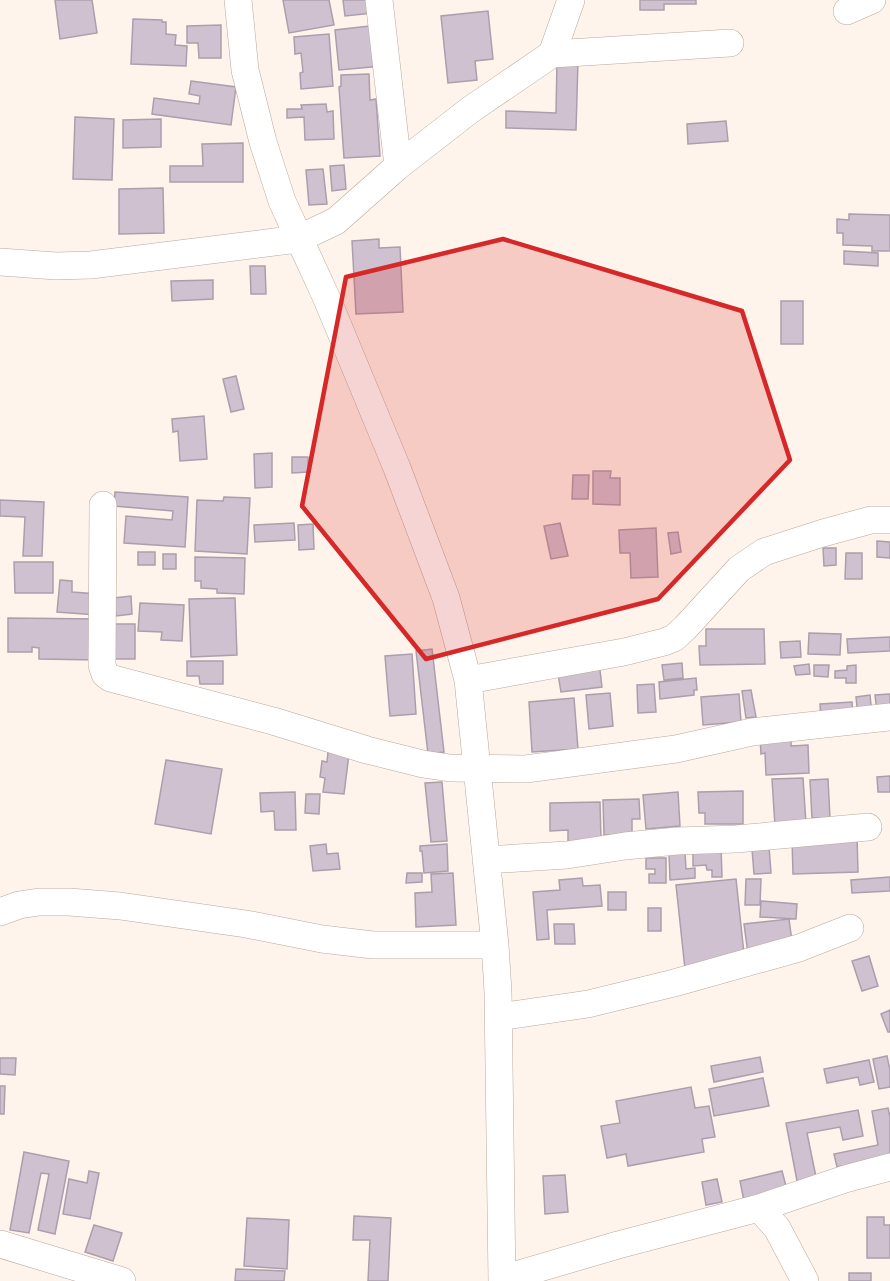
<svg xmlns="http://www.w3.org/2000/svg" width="890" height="1281" viewBox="0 0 890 1281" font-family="Poppins,sans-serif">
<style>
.building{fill:#d0c1d0;stroke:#ac9eac;stroke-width:1.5}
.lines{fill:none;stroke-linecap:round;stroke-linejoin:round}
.minor-casing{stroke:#b8a99b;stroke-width:28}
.minor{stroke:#fff;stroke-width:27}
.marked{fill:#d62828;fill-opacity:0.2;stroke:#d62828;stroke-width:4.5;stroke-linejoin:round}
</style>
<rect width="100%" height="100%" fill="#fef4eb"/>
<path class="building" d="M55,0H92L97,33L60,39Z
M283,0H329L334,25L289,33Z
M343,0H372L373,13L345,16Z
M640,0H696V4H664V10H640Z
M488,11L493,59L475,61L477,80L448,83L441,16Z
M133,19L162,20V22H166V34L176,35L175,45L187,46L186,66L131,64Z
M221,25V58H199L198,43H187V26Z
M378,25L382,66L339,70L335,30Z
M329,34L333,86L301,89L300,73L303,72L301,53L295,54L294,37Z
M557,60L578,61L576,130L506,128V111L556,113Z
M369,74L370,100L376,99L380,156L344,158L339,87L341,86V75Z
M191,81L236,87L231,125L152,114L154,98L199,104L200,96L189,94Z
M326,104L327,112L333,111L334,139L305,140L304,117L287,118V109H302L301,105Z
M75,117L114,119L112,180L73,179Z
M161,119V147L123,148V120Z
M726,121L728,141L688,144L687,124Z
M243,143V182H170V166H203L202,144Z
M344,165L346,189L332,191L330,166Z
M323,169L327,204L309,205L306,170Z
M163,188L164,233L119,234V189Z
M849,214L890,215V251H872V246L843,245V233H837V219L849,220Z
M379,239V248L400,247L403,312L356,314L352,241Z
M844,251L878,253V266L844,264Z
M250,266H265L266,294H251Z
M213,280V299L172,301L171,281Z
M781,301H803V344H781Z
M236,376L244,409L231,412L223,379Z
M204,416L207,459L180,461L178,431L173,432L172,419Z
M272,453V487L255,488L254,454Z
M292,457H308V472L292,473Z
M593,471H611L610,478H620V505L593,504Z
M573,475H589L588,499H572Z
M115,492L188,497L185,547L124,543L126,516L172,520L173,511L114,506Z
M224,497L250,498L247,554L195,551L197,500L223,501Z
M0,500L44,502L42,556H23L25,517L0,516Z
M294,523L295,540L255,542L254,525Z
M560,523L568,556L551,559L544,526Z
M313,524L314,549L299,550L298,525Z
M656,528L658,577L631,578L630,553H620L619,530Z
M678,532L681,552L671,554L668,533Z
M877,541L890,542V558L877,557Z
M823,548H836V565L824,566Z
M138,552H155V565H138Z
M846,553H862V579H845Z
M163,554H176V569H163Z
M195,557L245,558L244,594L217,593V589L201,588V581H195Z
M14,562H53V593H15Z
M60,580L72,581V592L98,594L97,615L57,612Z
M131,596L132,614L116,616L114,598Z
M235,598L237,655L191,657L189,599Z
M140,603L184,605L182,641L161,640L162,632L138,631Z
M8,618L98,619L97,660L39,659V648L32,647V652H8Z
M114,624H135V659H114Z
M706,629H764L765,664L700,665L699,646H706Z
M809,633L841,634L840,655L808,654Z
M890,637V651L848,653L847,639Z
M800,641L801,657L781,658L780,642Z
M432,649L444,752L428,754L416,651Z
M412,654L416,714L390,716L385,656Z
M187,661H223V684H200L199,676H187Z
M599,662L602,687L561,692L557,668Z
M682,663L683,678L664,680L662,665Z
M809,664L810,674L796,675L794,666Z
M814,665H829L828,677L814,676Z
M856,665V683H846V678H835V671L847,670V666Z
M696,678L697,690H694V695L660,699L659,682Z
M654,684L656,712L638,713L637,685Z
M751,690L756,717L746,718L742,691Z
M610,693L613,726L589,729L586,695Z
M739,694L741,722L703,725L701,697Z
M890,694V710L877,711L875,695Z
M870,695L872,715L858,716L856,697Z
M574,698L578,749L532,752L529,702Z
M852,702L853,717L821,720L820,704Z
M760,738L791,739V746L808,745L809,773L766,775L765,753L761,754Z
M328,752L349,754L344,794L323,792L325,778L320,777L322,761L327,762Z
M166,760L222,769L211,834L155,824Z
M890,776V792H878L877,777Z
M803,778L806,824L775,826L772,779Z
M828,779L830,818H812L810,780Z
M442,782L447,841L431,842L425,783Z
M743,791V824H705V813H699L698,792Z
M295,792L296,830H275L274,811L261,812L260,793Z
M678,792L680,826L646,829L643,795Z
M306,794H320L319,814L305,813Z
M639,799L640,819H632V834L604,835L603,800Z
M600,802L601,840L568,842V830L550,831V803Z
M857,836L858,872L793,874L792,838Z
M326,844L327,854L338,853L340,869L313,871L310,846Z
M447,844L448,871L424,873L422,851H420V846Z
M721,847L722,877H712V870H707L706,865L693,866V848Z
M769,847L771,873L754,874L752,849Z
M685,852L686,869L695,868V878L670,880L669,853Z
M646,858H666V883H649V874H655V869H646Z
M407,873H422V882L406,883Z
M453,873L456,925L416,927L415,893L432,892L431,874Z
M890,877V891L852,893L851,880Z
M582,878L583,886L600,885L602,906L547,910L549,939L537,940L533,892L560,890L559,880Z
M736,879L745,963L685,969L676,885Z
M746,879H761L760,905H745Z
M608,892H626V910H608Z
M761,901L797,904L796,919L760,917Z
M648,908H661V931H648Z
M789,919L793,949L748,954L744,924Z
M554,924H574L575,944H555Z
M869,956L878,986L862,991L852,961Z
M890,1010V1032H888L881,1014Z
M887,1056L890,1070V1087L879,1089L873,1059Z
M760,1057L763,1072L714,1082L711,1066Z
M0,1058H16L15,1075L0,1074Z
M869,1060L874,1082L860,1085L858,1077L827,1083L824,1069Z
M763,1078L769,1106L714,1116L709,1089Z
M0,1086H5L4,1114H0Z
M691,1087L695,1108L709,1106L715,1137L702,1139L704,1152L628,1166L626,1154L607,1158L601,1126L620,1123L616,1101Z
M888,1108L890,1117V1157L837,1167L834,1154L878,1145L872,1111Z
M858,1110L863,1136L843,1140L840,1127L807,1133L816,1177L797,1181L786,1123Z
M24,1152L69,1161L55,1234L38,1230L49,1174L41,1173L29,1233L10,1230Z
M89,1171L99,1173L90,1219L63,1214L69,1179L87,1183Z
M782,1171L787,1190L744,1201L740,1181Z
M565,1175L568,1212L545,1214L543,1176Z
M717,1179L722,1202L706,1205L702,1182Z
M354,1216L391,1218L388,1281H368L370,1240H353Z
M867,1217H884V1225H890V1258H867Z
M247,1218L289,1220L287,1269L244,1266Z
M94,1225L122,1233L113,1261L85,1252Z
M236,1269L285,1271L284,1281H235Z
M849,1273H871V1281H849Z"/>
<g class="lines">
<defs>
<path id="minor" d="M238,0L245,70L263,142L282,201L327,299L397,468L446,598L468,680L495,945L498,992L502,1281
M379,0L398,166
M847,11L872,0
M552,54L730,43
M0,262L56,266L91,265L298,239L336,221L398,166L470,110L552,54L571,0
M103,505L102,665L105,674L110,678L273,721L367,750L423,764L450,768L526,769L676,749L752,732L890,717
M468,680L624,652L664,642L674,638L685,628L739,569L764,552L823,533L871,520H890
M486,860L567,855L625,846L677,841L736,839L868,827
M0,912L19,905L39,902H69L120,906L246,924L322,939L373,945H495
M499,1017L588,1004L674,983L799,948L850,928
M759,1208L777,1228L805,1281
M0,1244L122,1281
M502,1279L618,1245L759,1208L845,1179L890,1167"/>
</defs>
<use href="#minor" class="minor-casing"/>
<use href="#minor" class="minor"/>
</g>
<path class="marked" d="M503,239L742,311L790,460L658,599L426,659L302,506L346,277Z"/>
</svg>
